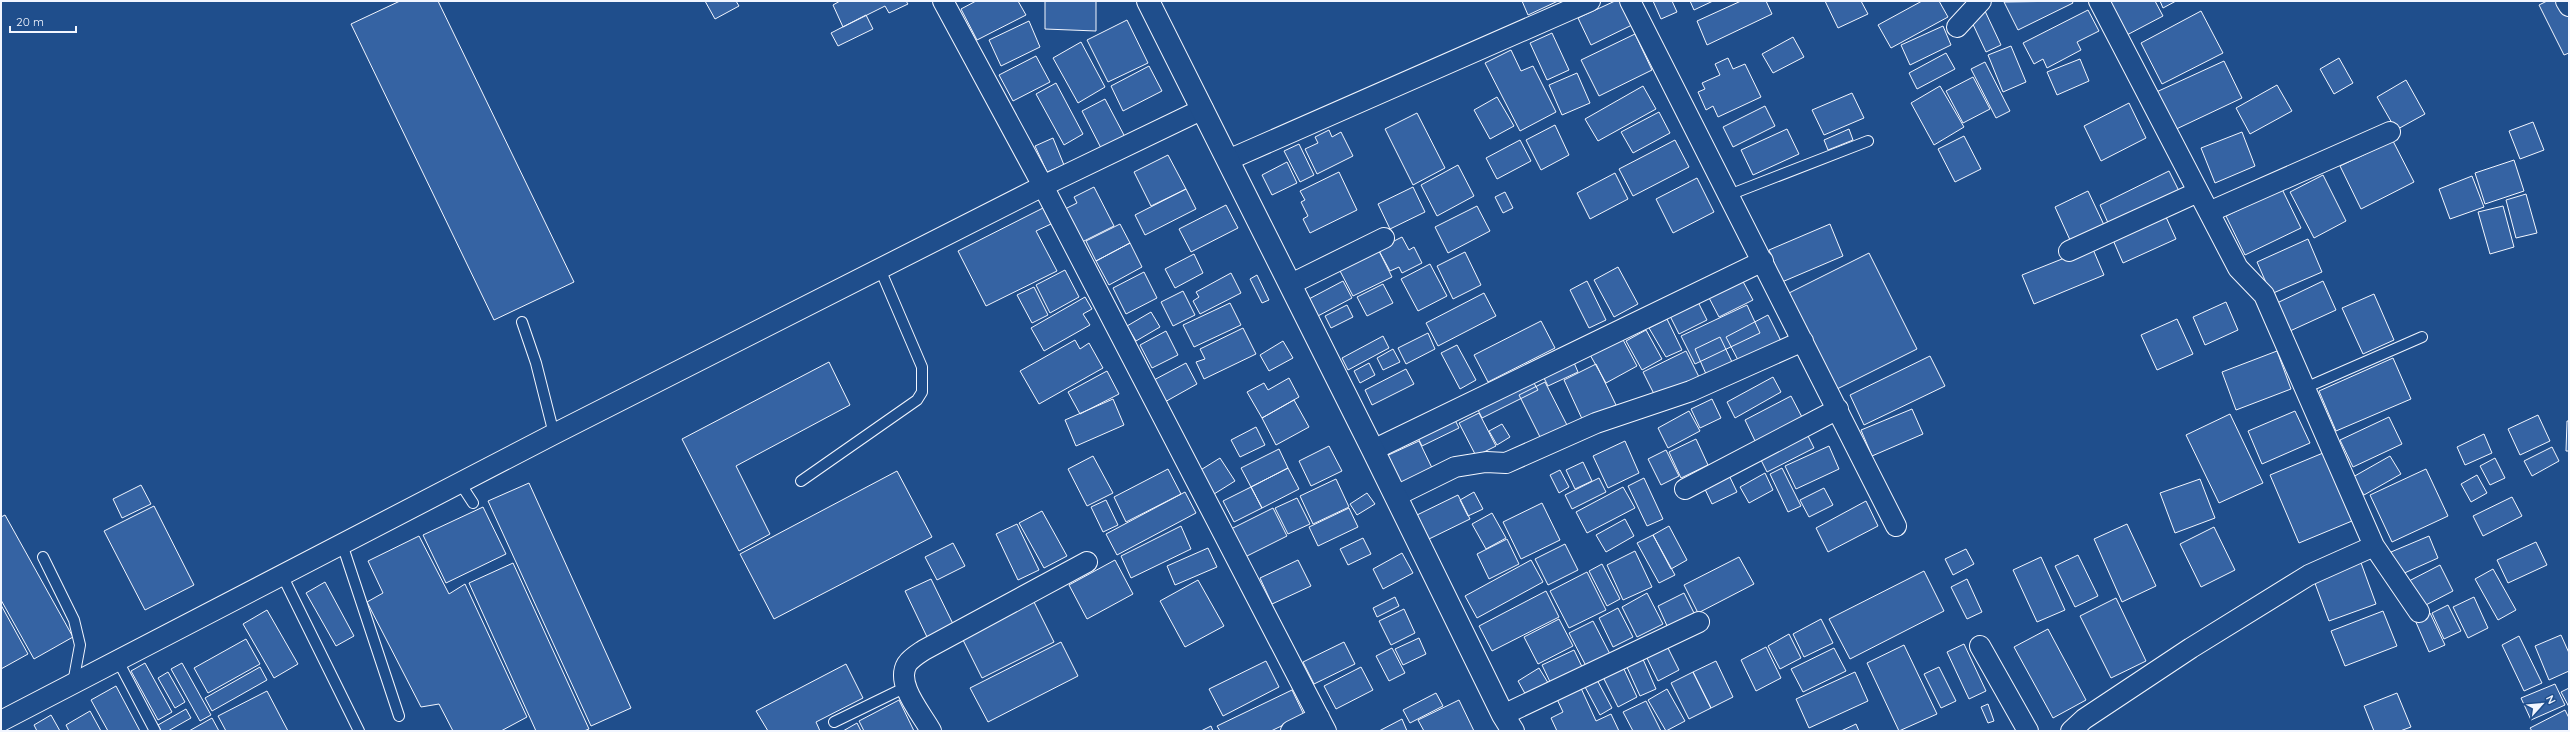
<svg xmlns="http://www.w3.org/2000/svg" width="2570" height="732" viewBox="0 0 2570 732" font-family="Quicksand,sans-serif">
<style>
.building{fill:#3563a3;stroke:#f2f6ff}
.lines{fill:none;stroke-linecap:round;stroke-linejoin:round}
.lane-casing{stroke:#f2f6ff;stroke-width:12}
.street-casing{stroke:#f2f6ff;stroke-width:22}
.secondary-casing{stroke:#f2f6ff;stroke-width:24}
.lane{stroke:#1f4e8c;stroke-width:10}
.street{stroke:#1f4e8c;stroke-width:20}
.secondary{stroke:#1f4e8c;stroke-width:22}
</style>
<rect width="100%" height="100%" fill="#1f4e8c"/>
<path class="building" d="M400,1H438L574,282L494,320L351,24Z
M705,1H736L739,6L715,19Z
M840,1H906L908,4L889,13L885,6L843,27L833,5Z
M976,1H1018L1026,15L977,40L961,9Z
M1045,1H1096V31L1045,29Z
M1522,1H1558L1528,15Z
M1615,1H1621L1632,25L1591,45L1578,18Z
M1653,1H1672L1677,12L1661,19Z
M1690,1H1713L1694,10Z
M1741,1H1766L1772,14L1707,45L1697,21Z
M1825,1H1861L1868,14L1838,28Z
M1922,1H1939L1948,17L1891,48L1878,25Z
M2072,1L2073,3L2018,30L2004,2Z
M2110,1H2155L2163,16L2125,36Z
M2160,1H2176L2163,8Z
M2547,1H2561L2569,17V53L2564,55L2539,5Z
M2088,10L2099,31L2077,42L2081,50L2047,68L2043,59L2034,64L2023,43Z
M1985,11L2001,45L1986,52L1970,18Z
M2201,11L2223,53L2162,84L2141,43Z
M866,15L873,29L838,46L831,33Z
M1127,20L1148,63L1108,82L1087,40Z
M1029,21L1040,47L1001,66L989,40Z
M1943,26L1951,45L1910,65L1901,45Z
M1552,33L1569,70L1547,80L1530,43Z
M1635,34L1652,70L1599,96L1581,60Z
M1793,37L1804,57L1773,73L1762,54Z
M1081,42L1105,87L1078,103L1053,58Z
M2011,46L2026,82L2003,92L1988,55Z
M1511,50L1521,71L1533,66L1556,112L1520,131L1485,63Z
M1946,53L1955,69L1917,89L1909,73Z
M1036,56L1050,82L1013,101L999,75Z
M1728,58L1733,69L1745,64L1761,97L1718,117L1713,106L1706,110L1698,92L1705,89L1702,83L1720,75L1715,64Z
M2339,58L2353,83L2334,94L2320,69Z
M2080,59L2089,81L2057,95L2047,72Z
M2224,61L2242,98L2170,132L2152,94Z
M1985,62L2010,111L1996,118L1971,69Z
M1149,66L1162,91L1123,111L1111,86Z
M1577,73L1590,103L1562,115L1549,85Z
M1973,77L1990,109L1963,123L1946,91Z
M2406,80L2425,114L2396,130L2377,97Z
M1056,83L1083,134L1064,145L1036,94Z
M2277,85L2292,111L2250,134L2236,108Z
M1643,86L1656,109L1598,141L1585,119Z
M1940,86L1964,127L1934,145L1911,103Z
M1852,93L1864,118L1824,135L1812,110Z
M1497,97L1514,126L1490,139L1474,110Z
M1105,99L1125,137L1102,150L1082,111Z
M2129,103L2146,138L2101,161L2084,126Z
M1765,106L1775,126L1733,147L1723,127Z
M1659,112L1670,133L1633,153L1621,132Z
M1417,113L1445,168L1413,185L1385,129Z
M2533,122L2544,150L2520,159L2509,131Z
M1555,125L1569,155L1541,170L1526,140Z
M1787,129L1799,154L1753,175L1741,150Z
M1849,129L1853,140L1828,150L1824,140Z
M1329,130L1332,137L1341,132L1353,156L1317,174L1305,149L1318,143L1315,137Z
M2242,132L2255,166L2215,183L2201,148Z
M1964,136L1981,169L1955,182L1938,149Z
M1053,138L1064,165L1047,172L1035,146Z
M1520,140L1531,161L1497,179L1486,158Z
M1675,140L1689,167L1633,196L1619,169Z
M2393,141L2414,182L2361,209L2340,166Z
M1299,144L1314,175L1300,182L1284,151Z
M1168,155L1186,189L1151,206L1134,172Z
M2514,160L2524,191L2485,204L2475,173Z
M1287,162L1297,183L1272,195L1262,175Z
M1458,165L1474,196L1437,216L1421,185Z
M2169,171L2179,191L2109,225L2100,205Z
M1339,172L1357,210L1310,233L1303,219L1308,216L1301,202L1305,200L1300,191Z
M1615,173L1628,199L1590,219L1577,193Z
M2323,175L2346,221L2314,238L2290,192Z
M2472,176L2484,207L2450,219L2439,189Z
M1697,178L1714,212L1673,233L1656,199Z
M1094,187L1114,226L1082,242L1065,209L1077,203L1074,197Z
M1413,187L1425,212L1390,229L1378,204Z
M1186,189L1196,209L1145,235L1135,215Z
M2282,189L2301,228L2245,255L2226,216Z
M2088,191L2104,225L2070,240L2055,207Z
M1505,192L1513,208L1503,213L1495,197Z
M2526,194L2537,233L2516,238L2506,200Z
M1226,205L1238,228L1191,252L1179,229Z
M1477,206L1490,231L1448,253L1435,227Z
M2503,206L2514,247L2490,254L2478,212Z
M1043,208L1051,224L1036,231L1057,271L986,306L958,251Z
M2166,217L2176,239L2123,263L2113,240Z
M1120,224L1130,243L1096,261L1086,241Z
M1830,224L1843,256L1782,282L1769,250Z
M1402,237L1409,250L1414,247L1422,263L1402,273L1399,267L1390,271L1378,249Z
M2308,239L2322,272L2271,294L2257,262Z
M1130,243L1142,267L1109,285L1096,261Z
M2092,247L2104,275L2034,304L2022,275Z
M1378,249L1392,277L1353,296L1339,269Z
M1465,252L1481,285L1453,299L1437,266Z
M1869,253L1917,349L1833,391L1785,295Z
M1194,254L1203,273L1175,288L1165,269Z
M1430,264L1447,296L1418,311L1401,279Z
M1618,267L1638,304L1614,317L1594,280Z
M1065,270L1079,297L1050,313L1036,285Z
M1144,272L1157,298L1126,314L1113,288Z
M1231,273L1241,293L1200,314L1193,301L1199,297L1196,292Z
M1257,275L1269,300L1262,303L1250,279Z
M1740,276L1753,300L1719,317L1707,294Z
M1343,281L1352,298L1316,317L1307,300Z
M1587,281L1606,320L1589,328L1570,290Z
M2323,281L2336,310L2290,331L2277,303Z
M1383,284L1393,303L1367,316L1357,297Z
M1034,287L1048,315L1032,323L1017,295Z
M1183,291L1195,315L1173,326L1161,302Z
M1484,293L1496,316L1438,346L1426,323Z
M2374,294L2394,340L2363,354L2342,308Z
M1695,296L1707,320L1679,334L1667,310Z
M1085,297L1092,309L1083,314L1090,325L1044,351L1031,328Z
M2226,302L2238,330L2205,345L2193,317Z
M1230,303L1241,325L1194,347L1183,325Z
M1347,305L1353,317L1331,328L1325,316Z
M1747,305L1760,333L1695,364L1681,336Z
M1151,312L1160,327L1136,341L1127,326Z
M1768,315L1781,341L1739,362L1726,337Z
M1667,319L1682,350L1666,357L1649,328Z
M2177,319L2193,354L2157,370L2141,335Z
M1541,321L1555,348L1488,382L1474,355Z
M1243,328L1256,354L1204,379L1196,362L1205,359L1200,349Z
M1646,330L1662,359L1642,370L1626,341Z
M1166,331L1178,355L1152,368L1140,345Z
M1428,333L1435,349L1406,364L1398,348Z
M1383,336L1389,348L1348,370L1342,358Z
M1621,336L1637,366L1606,383L1589,353Z
M1720,337L1732,362L1706,374L1695,349Z
M1075,340L1080,349L1089,343L1103,368L1039,404L1020,371Z
M1283,341L1293,358L1269,371L1260,355Z
M1457,345L1476,380L1460,389L1441,353Z
M1393,349L1400,362L1383,370L1377,358Z
M1686,351L1700,379L1657,400L1643,372Z
M2277,351L2291,389L2236,410L2222,372Z
M1930,356L1945,386L1864,425L1850,395Z
M1572,358L1578,372L1548,386L1541,372Z
M2393,358L2411,399L2336,431L2319,391Z
M829,362L850,405L736,466L770,534L739,551L682,439Z
M1186,363L1197,384L1163,403L1152,381Z
M1369,363L1375,375L1360,383L1354,371Z
M1596,364L1616,405L1583,421L1564,380Z
M1406,369L1414,384L1372,405L1365,390Z
M1107,371L1119,394L1080,414L1068,392Z
M1530,376L1538,390L1482,418L1475,404Z
M1773,377L1781,392L1735,418L1727,402Z
M1289,378L1299,397L1262,418L1247,392L1264,383L1268,390Z
M1545,382L1568,427L1542,441L1519,395Z
M1791,396L1803,419L1756,443L1745,420Z
M1113,399L1124,425L1076,446L1065,420Z
M1712,399L1721,418L1700,428L1691,409Z
M1294,400L1309,427L1276,445L1262,418Z
M1912,409L1923,434L1872,456L1861,430Z
M1689,411L1700,431L1668,448L1658,428Z
M2295,411L2310,443L2262,464L2248,431Z
M1479,413L1496,446L1476,456L1459,423Z
M1452,414L1459,428L1422,446L1415,432Z
M2230,414L2263,483L2219,503L2186,435Z
M2538,415L2550,441L2520,455L2508,429Z
M2389,417L2402,444L2353,467L2340,440Z
M2567,421H2569V451H2566Z
M1502,424L1510,437L1497,445L1489,431Z
M1256,427L1265,445L1240,457L1231,440Z
M1804,428L1814,448L1767,472L1757,452Z
M2484,434L2492,453L2465,465L2457,447Z
M1696,439L1708,465L1681,478L1669,452Z
M1419,441L1434,472L1396,489L1382,458Z
M1625,441L1639,473L1608,488L1593,456Z
M1329,446L1342,471L1311,486L1299,461Z
M1829,446L1839,469L1796,489L1785,466Z
M2552,447L2559,461L2532,476L2524,461Z
M1279,449L1288,468L1251,487L1241,468Z
M1666,450L1679,476L1661,485L1648,459Z
M2323,453L2352,521L2299,543L2270,475Z
M1093,456L1113,493L1087,506L1068,469Z
M2390,456L2401,474L2364,495L2353,477Z
M1220,458L1235,481L1214,494L1199,471Z
M2495,458L2505,478L2490,485L2480,466Z
M1583,462L1592,481L1575,489L1566,470Z
M1288,468L1299,489L1262,508L1251,487Z
M1782,468L1801,506L1788,512L1770,474Z
M1168,469L1181,494L1126,522L1114,497Z
M2426,469L2448,516L2392,542L2370,495Z
M1560,470L1569,487L1559,493L1550,475Z
M897,471L932,537L774,619L740,554Z
M1727,471L1737,492L1712,504L1702,483Z
M1765,473L1773,490L1749,503L1740,487Z
M2477,475L2487,493L2471,502L2461,484Z
M1599,478L1606,492L1572,509L1565,495Z
M1644,478L1663,519L1647,526L1628,486Z
M1336,479L1349,507L1313,524L1300,496Z
M2200,479L2215,518L2175,533L2160,493Z
M529,483L631,708L591,726L488,501Z
M141,485L151,504L122,518L113,499Z
M1251,487L1262,508L1234,522L1223,501Z
M1623,487L1635,508L1587,533L1576,512Z
M1824,488L1833,505L1809,517L1800,500Z
M1185,492L1196,513L1117,555L1106,534Z
M1474,492L1483,509L1468,516L1460,500Z
M1367,493L1375,504L1357,515L1350,504Z
M1458,495L1470,519L1429,539L1417,515Z
M2512,497L2522,516L2483,536L2473,516Z
M1297,498L1310,524L1288,534L1275,508Z
M1106,500L1118,525L1103,532L1091,507Z
M1866,501L1878,526L1828,552L1816,528Z
M1542,503L1560,540L1521,559L1503,522Z
M154,506L194,585L145,610L104,531Z
M483,507L506,554L446,583L423,535Z
M1273,508L1287,536L1239,560L1225,532Z
M1349,508L1358,527L1318,546L1309,527Z
M1042,511L1067,556L1044,568L1019,523Z
M1492,513L1506,538L1486,549L1472,524Z
M5,515L73,637L34,659L1,600V517Z
M1625,519L1634,536L1606,552L1596,535Z
M1017,524L1039,570L1018,580L996,534Z
M2127,524L2156,586L2122,602L2094,539Z
M1181,526L1191,549L1131,578L1121,556Z
M1669,526L1687,560L1671,569L1653,535Z
M2214,527L2235,570L2201,587L2180,544Z
M1653,535L1675,575L1659,583L1637,543Z
M419,536L449,594L465,584L527,717L501,731H453L439,704L421,707L367,602L383,593L368,561Z
M2429,536L2438,558L2400,575L2391,552Z
M1363,538L1371,554L1348,565L1340,549Z
M1507,539L1519,564L1489,579L1477,554Z
M2536,542L2547,565L2508,583L2497,560Z
M953,543L965,566L937,580L925,557Z
M1565,544L1578,570L1548,585L1535,559Z
M1208,548L1217,567L1175,585L1167,566Z
M1966,549L1974,564L1953,575L1945,559Z
M1635,551L1652,587L1623,600L1607,565Z
M1402,553L1413,573L1383,589L1373,569Z
M2078,555L2098,596L2075,607L2055,566Z
M1739,557L1754,584L1698,613L1684,585Z
M2041,557L2065,610L2037,622L2013,570Z
M1115,560L1133,594L1087,619L1069,585Z
M1298,560L1311,586L1272,604L1260,578Z
M1531,560L1543,582L1477,618L1465,596Z
M2360,560L2376,604L2329,621L2313,578Z
M513,563L589,729L584,731H536L469,583Z
M1602,564L1620,599L1607,606L1589,571Z
M2440,565L2453,591L2420,608L2407,582Z
M2493,569L2516,610L2498,620L2475,579Z
M1924,571L1944,611L1850,659L1829,619Z
M1587,572L1606,610L1569,628L1550,591Z
M931,579L954,626L928,639L905,591Z
M1967,579L1982,612L1967,619L1951,587Z
M1198,580L1224,626L1185,647L1160,601Z
M325,582L354,636L336,646L306,593Z
M1546,591L1559,617L1492,651L1479,626Z
M1647,593L1663,624L1637,637L1622,607Z
M1684,593L1695,615L1668,628L1658,606Z
M1395,597L1399,606L1377,617L1373,608Z
M2474,597L2488,628L2468,638L2453,607Z
M2116,598L2146,661L2111,678L2080,616Z
M1034,602L1054,642L982,678L962,638Z
M1,605L28,654L1,669Z
M2448,605L2461,631L2444,639L2432,613Z
M1618,608L1633,637L1613,647L1599,618Z
M1404,609L1415,633L1391,645L1379,621Z
M267,610L298,664L274,678L243,624Z
M2383,611L2397,646L2345,666L2331,631Z
M2430,613L2445,645L2429,652L2415,620Z
M1559,619L1573,646L1538,664L1524,637Z
M1821,619L1833,643L1804,657L1793,634Z
M1593,621L1610,654L1586,666L1569,633Z
M2048,629L2086,700L2053,718L2014,647Z
M1789,634L1801,658L1780,669L1768,646Z
M2561,635L2569,653V671L2549,680L2535,646Z
M2519,636L2542,683L2524,691L2502,645Z
M1419,638L1426,654L1403,665L1395,649Z
M246,639L260,664L208,693L194,668Z
M1061,642L1078,676L988,722L970,688Z
M1344,642L1355,664L1314,684L1303,662Z
M1964,644L1986,691L1969,699L1947,652Z
M1904,645L1937,714L1899,731L1867,663Z
M1667,646L1679,670L1658,681L1646,656Z
M1766,647L1781,678L1756,691L1741,660Z
M1392,648L1405,673L1389,681L1376,656Z
M1834,648L1846,671L1803,692L1791,669Z
M1574,650L1584,671L1552,686L1542,665Z
M1642,657L1656,689L1640,696L1626,665Z
M1266,661L1279,687L1223,716L1209,689Z
M1716,661L1733,697L1711,708L1693,672Z
M145,663L172,712L158,720L131,671Z
M182,663L211,715L200,721L171,669Z
M846,664L863,698L816,722L820,731H768L756,711Z
M1622,665L1637,697L1618,707L1602,675Z
M260,667L267,680L212,711L205,698Z
M1361,667L1373,690L1336,709L1324,686Z
M1939,667L1956,701L1941,708L1924,674Z
M1539,668L1550,686L1528,699L1518,681Z
M168,672L185,702L175,708L158,678Z
M1693,672L1711,708L1689,719L1671,683Z
M1855,672L1868,701L1809,728L1796,699Z
M1596,678L1612,708L1600,715L1584,685Z
M2555,684L2565,705L2531,720L2521,698Z
M116,686L140,731H108L91,700Z
M1580,686L1596,721L1611,714L1619,731H1557L1551,718L1563,712L1556,697Z
M2569,688V707L2561,692Z
M1667,689L1685,721L1666,731L1648,700Z
M1292,690L1304,715L1271,731H1220L1217,726Z
M267,691L288,731H226L218,716Z
M1436,693L1443,706L1410,723L1403,710Z
M2397,693L2411,727L2400,731H2374L2364,706Z
M899,700L914,731H864L859,721Z
M1459,700L1474,731H1424L1418,720Z
M1646,701L1661,731H1633L1623,712Z
M1988,704L1994,721L1988,723L1981,707Z
M186,709L191,718L168,731H161L158,725Z
M2565,710L2569,718V731H2532L2530,728Z
M90,711L101,731H69L66,725Z
M51,715L60,731H37L34,725Z
M212,718L219,731H189Z
M1402,719L1407,731H1379Z
M857,723L861,731H843Z
M1856,724L1859,731H1841Z
M1211,726L1213,731H1201Z"/>
<g class="lines">
<defs>
<path id="lane" d="M1729,195L1868,141
M522,322L536,363L554,434
M2305,388L2422,337
M801,481L917,400L922,392V367L880,269
M460,483L473,503
M342,544L399,716
M43,557L74,620L80,645L73,683
M282,575L359,731
M117,659L155,731
M834,722L906,687"/>
<path id="street" d="M943,1L1043,186L1326,731
M1630,1L1896,526
M2099,1L2238,268L2264,295L2374,546L2419,612
M2566,1L2569,6
M1957,27L1981,1
M1228,160L1590,1
M2209,212L2390,132
M2069,251L2198,192
M1291,284L1384,238
M1373,450L1763,261
M1685,489L1838,409
M1396,496L1455,467L1486,462L1506,463L1596,423L1691,391L1803,341
M1980,646L2028,731
M1503,715L1699,622
M1,721L554,434L1043,186L1203,109
M931,731C922,714 895,684 907,664C911,658 918,654 924,650L1087,562
M1291,731L1319,717
M2071,731L2084,719L2191,648L2309,575L2374,546"/>
<path id="secondary" d="M1148,1L1373,450L1503,715L1513,731"/>
</defs>
<use href="#lane" class="lane-casing"/>
<use href="#street" class="street-casing"/>
<use href="#secondary" class="secondary-casing"/>
<use href="#lane" class="lane"/>
<use href="#street" class="street"/>
<use href="#secondary" class="secondary"/>
</g>
<rect width="2570" height="732" fill="none" stroke="#f2f6ff" stroke-width="4"/>
<g transform="translate(2542 704) rotate(63)" stroke="#1f4e8c" stroke-width="3" paint-order="stroke">
<path d="M0-3L7 15L0 10L-7 15Z" fill="#f2f6ff"/>
<text y="-6" font-size="11" font-weight="bold" text-anchor="middle" fill="#f2f6ff">N</text>
</g>
<path d="M10 26v6h66v-6" fill="none" stroke="#f2f6ff" stroke-width="2"/>
<text x="16" y="26" font-size="12" fill="#f2f6ff" stroke="#1f4e8c" stroke-width="3" paint-order="stroke">20 m</text>
</svg>
